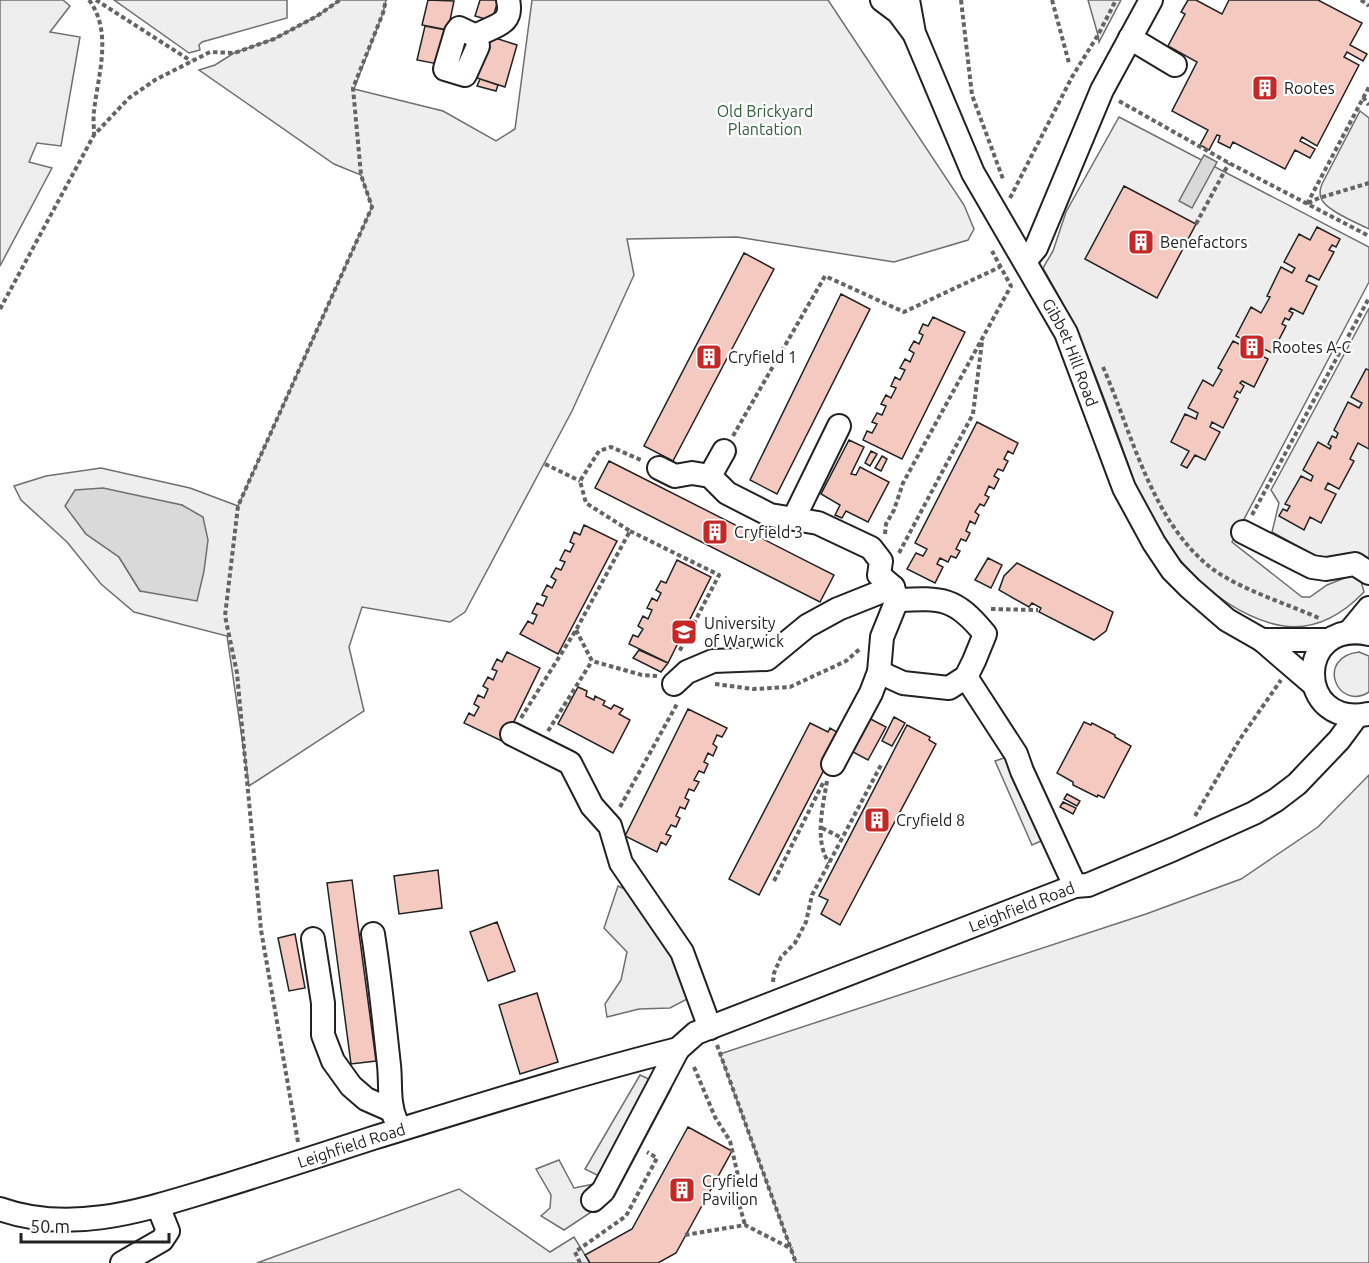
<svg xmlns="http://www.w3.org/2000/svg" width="1369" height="1263" viewBox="0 0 1369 1263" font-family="Ubuntu,sans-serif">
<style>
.green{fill:#eee;stroke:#6f6f6f;stroke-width:1.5;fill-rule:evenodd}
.parking{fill:#ededed;stroke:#6f6f6f;stroke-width:1.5}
.water{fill:#d9d9d9;stroke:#6f6f6f;stroke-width:1.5}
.building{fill:#f3c9c0;stroke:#222;stroke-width:1.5}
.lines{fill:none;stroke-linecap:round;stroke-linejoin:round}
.minor-casing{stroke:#222;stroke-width:26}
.path{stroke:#646464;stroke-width:4;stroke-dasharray:4.5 3;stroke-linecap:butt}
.minor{stroke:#fff;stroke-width:22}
.labels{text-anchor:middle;stroke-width:4.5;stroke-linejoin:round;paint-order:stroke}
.poi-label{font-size:16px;fill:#222;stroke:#fff;text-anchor:start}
.park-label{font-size:16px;fill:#2f5e38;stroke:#fff}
.street-label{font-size:16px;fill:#222;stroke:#fff}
</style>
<rect width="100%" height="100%" fill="#fff"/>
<path class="green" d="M114,0H287V18L202,42L199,45L200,50L189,53Z
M340,0H386L383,13L354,89L443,111L496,141L515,129L532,0H828L964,205L974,229L968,240L894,262L737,237L627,239L634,275L572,411L465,612L450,622L362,607L349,647L364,711L249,786L227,636L134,612L101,584L67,542L21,500L14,486L46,476L101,468L190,488L238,506L372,207L361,175L334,164L199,70L215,65L234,53L274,39L317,16ZM76,490L182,505L140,591L119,557L86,534L66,506Z
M1360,111L1369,118V229C1357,223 1325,210 1321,198C1319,193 1320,189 1322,184Z
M1119,117L1369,247V282L1232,542L1302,597H1310L1327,585L1352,575L1361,581L1364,592C1338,619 1306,634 1270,623C1210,605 1161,547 1137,491C1133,481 1131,471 1127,461C1113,422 1099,383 1083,345C1072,319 1057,293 1043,268L1053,251L1066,212Z
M1369,308V561L1321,559L1272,532L1279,503L1271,490Z
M1359,652L1369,656V692C1337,712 1315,657 1359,652Z
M1369,775V1263H796L720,1054L1146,914L1241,879L1318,827Z
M459,1189L550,1252L574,1237L590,1263H257Z"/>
<path class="parking" d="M0,0H63L70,6L50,32L80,37L61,146L37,143L29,162L52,168L0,266Z
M1088,0H1121L1099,42L1098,35Z
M1016,754L1053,836L1032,845L995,761Z
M618,886L634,893L662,934L691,997L670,1008L639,1009L607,1017L605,1004L621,980L627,952L604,928Z
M640,1075L671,1089L614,1197L564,1230L541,1216L550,1208L551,1195L536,1169L559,1160L574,1188L594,1184L599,1176L585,1169Z"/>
<path class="water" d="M1204,155L1217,162L1192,208L1179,201Z
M103,488L182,505L203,517L208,540L204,571L197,601L140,591L119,557L86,534L65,506L75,490Z"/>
<path class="building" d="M428,0L454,1L448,30L422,25Z
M480,0H498L492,21L475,16Z
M1188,0H1196L1222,14L1229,0H1318L1362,23L1350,45L1367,54L1363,61L1347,52L1344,57L1359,65L1317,146L1302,137L1300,141L1315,149L1310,158L1295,150L1285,169L1233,142L1230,148L1218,142L1220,136L1217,135L1209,150L1200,145L1208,130L1172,111L1197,62L1168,46L1185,14L1181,12Z
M425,26L451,31L443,65L417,60Z
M489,36L517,45L505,87L477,78Z
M480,79L498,85L496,91L477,86Z
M1124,186L1196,224L1157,298L1085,259Z
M1317,227L1340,239L1336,247L1332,245L1329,250L1334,252L1319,280L1309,275L1306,281L1317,286L1303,314L1291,308L1289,311L1293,313L1289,320L1285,318L1282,324L1286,326L1272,353L1262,348L1258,354L1268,359L1254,387L1242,381L1240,383L1244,386L1240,393L1237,391L1234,397L1238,399L1223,428L1212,422L1210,427L1220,432L1205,460L1195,455L1187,468L1181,465L1189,451L1171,442L1185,414L1196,419L1198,413L1188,408L1203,380L1213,386L1222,370L1218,368L1233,341L1243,346L1246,341L1236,336L1251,307L1261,313L1270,297L1267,296L1281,267L1292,273L1295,268L1284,262L1299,234L1310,240Z
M744,253L774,269L673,461L644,446Z
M841,294L870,309L777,494L750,480Z
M933,317L965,332L902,459L863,440L867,431L872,433L877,424L872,422L877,413L882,415L886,406L881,404L886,395L891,398L896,388L891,386L895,377L900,380L905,370L900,368L905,359L910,362L914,353L909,350L914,341L919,344L923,335L919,333L923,324L928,326Z
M1366,369L1369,370V449L1358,443L1350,459L1354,461L1339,489L1328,483L1325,489L1336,494L1321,523L1310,517L1304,530L1279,516L1283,509L1287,511L1290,506L1285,504L1301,476L1311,481L1313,476L1303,470L1318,442L1330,449L1331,446L1328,444L1332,436L1336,438L1338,433L1334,430L1348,402L1359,408L1362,403L1351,397Z
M977,422L1018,443L1013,454L1008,451L1004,459L1008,461L1003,471L998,469L994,476L999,479L994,489L989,486L985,495L989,497L984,506L980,504L975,512L979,515L975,524L970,521L966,531L970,533L966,541L961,539L956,549L960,551L956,558L951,556L948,562L940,558L937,564L943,567L935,583L907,569L916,553L923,556L927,549L915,543Z
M849,440L864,447L851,474L856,475L860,467L889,482L868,522L846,511L842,518L835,515L840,505L821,494Z
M871,451L877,454L870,466L865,463Z
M882,456L887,459L881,471L875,468Z
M609,461L834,575L820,602L595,488Z
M584,525L617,541L558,654L520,634L528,621L533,624L537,615L532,613L537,603L543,606L547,597L542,595L547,585L552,588L556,580L551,577L556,568L561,570L565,562L560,560L565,550L570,552L574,544L570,542L574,532L580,535Z
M988,558L1002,565L991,588L975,580Z
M677,560L711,577L668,663L629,644L633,635L638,637L643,629L638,626L643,616L648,619L652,610L647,608L652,598L657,601L661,593L656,590L661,581L666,583Z
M1017,563L1113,612L1106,631L1094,640L1039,612L1041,608L1032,603L1029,607L999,590L1004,576Z
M639,650L668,663L661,672L633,658Z
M507,652L540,668L504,742L464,723L469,713L474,716L479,707L474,704L478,695L484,698L488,689L483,686L488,677L493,680L497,671L492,669L497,659L502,662Z
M578,687L587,691L586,696L594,700L595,696L605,701L603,705L611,709L614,705L623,709L619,714L630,720L613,753L558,724Z
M688,709L727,728L722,737L717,735L713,744L717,747L713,756L708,753L704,762L708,764L704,773L699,771L694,780L699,782L694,791L689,789L685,798L689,800L685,809L680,807L676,816L680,818L676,827L671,825L666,834L671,836L666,845L661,842L657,852L625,836Z
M863,715L886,727L868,760L851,751Z
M894,717L905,723L892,746L882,741Z
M1084,722L1091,725L1092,723L1115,735V737L1131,746L1104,798L1098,795L1097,797L1073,785V782L1057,773Z
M810,723L828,732L830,728L842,735L759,895L729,879Z
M907,725L930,737L929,740L936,744L840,925L821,914L828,900L819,896Z
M1067,794L1080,801L1077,806L1064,799Z
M1063,802L1076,808L1073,814L1060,807Z
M438,870L442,908L399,914L394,876Z
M352,880L376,1061L351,1064L327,883Z
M497,922L515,971L488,981L470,932Z
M295,934L305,988L289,991L278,938Z
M537,993L558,1062L520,1074L499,1005Z
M688,1127L732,1151L676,1253L658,1263H590L585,1255L632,1229Z"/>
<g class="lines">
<defs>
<g id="minor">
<path d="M882,0L898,12L913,32"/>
<path id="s1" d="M908,0L914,33L973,173L1066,333L1124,488L1154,543L1172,570L1190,588L1227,620L1262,640L1313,684"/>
<path d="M459,28L476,36L478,46L465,75L445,69L456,32Z"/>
<path d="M476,36C493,25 514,26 508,0"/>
<path d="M1130,38L1175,65"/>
<path d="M1025,261L1036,248L1102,90L1151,0"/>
<path d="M659,468L675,476L692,473L710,476L727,493L770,515L818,523L871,548L881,561L879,575L893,587"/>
<path d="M710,476L724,451"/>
<path d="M794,518L839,426"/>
<path d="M1243,532L1312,567L1326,569L1355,564L1369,573"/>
<path d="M1350,631L1369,608"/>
<path d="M1262,640H1328"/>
<path d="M879,672L903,683L949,688L966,677L974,661L985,634C955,597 942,598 897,600"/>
<path d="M966,677L1016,754L1022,771L1075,886"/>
<path d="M674,684L687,672L713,661L767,659L807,626L838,609L893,587L897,600L882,637L879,672L871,693L833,764"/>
<path d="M1368,714C1295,729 1294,618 1369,634"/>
<path d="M512,734L570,763L592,806L610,826L621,863L682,952L710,1028"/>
<path d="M373,934C380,978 384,1021 389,1065C391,1084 388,1103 396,1121"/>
<path d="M313,939L323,1003V1035L333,1061L351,1086L366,1099L391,1110"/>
<path d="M593,1200L603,1191L678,1049"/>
<path id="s2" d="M0,1209C73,1235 147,1209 217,1188C269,1172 321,1155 373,1138C474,1107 575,1075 678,1049L696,1033L1075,886L1088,885L1174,849L1254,813L1276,800L1297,784L1339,740L1356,717"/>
<path d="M122,1263L162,1240L168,1231L158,1206"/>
</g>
</defs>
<use href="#minor" class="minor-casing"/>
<path class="path" d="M89,0C113,32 98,75 94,111C93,118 94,127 94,134
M96,0L191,61
M961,0L972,95L1003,179
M1052,0L1069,63
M1361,0L1369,6
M1363,97L1369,105
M1119,101L1229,163L1369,236
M1010,198L1072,77L1098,35L1116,0
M1308,203L1319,198L1369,183
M1307,204L1369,87
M1196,224L1229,163
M0,309L94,135L129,98L155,80L210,52L234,53L274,39L317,16L340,0
M1103,367C1132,433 1151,520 1210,567C1238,589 1288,604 1321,619
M733,436L825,276L904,312L1000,267
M545,464L580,481
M1252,515L1369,298
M630,531L719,575L679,652
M885,534L886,524L894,510L903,483L1011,286L992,251
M899,553L973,414L982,342
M991,609L1038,610
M576,630L592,661L642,675L657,676
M715,684L753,689L790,687L846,661L861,648
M521,718L576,630L630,531L586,503L580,481L599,451L611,447L641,460
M548,731L592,661
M827,781C823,806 814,841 829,863
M620,807L677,704
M1195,816L1240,739L1281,680
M822,828L842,838
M774,881L824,781
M773,982L774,973L781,957L795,943L806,922L812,895L881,765
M717,1045L796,1263
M694,1067L715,1117L730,1141L739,1180L734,1186L745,1225
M298,1142L261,930L237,673L225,616L238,506L372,207L361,175L353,88L383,13L386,0
M685,1235L745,1225L792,1249
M580,1263L575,1252L626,1216L657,1158L647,1152"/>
<use href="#minor" class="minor"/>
</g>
<defs>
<symbol id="building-square" viewBox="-11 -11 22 22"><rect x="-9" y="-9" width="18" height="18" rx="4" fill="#c62828" stroke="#fff"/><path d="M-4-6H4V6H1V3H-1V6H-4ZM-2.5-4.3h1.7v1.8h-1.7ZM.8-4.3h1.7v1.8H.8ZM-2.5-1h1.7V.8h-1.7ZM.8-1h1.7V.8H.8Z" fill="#fff"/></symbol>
<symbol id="university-square" viewBox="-11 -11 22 22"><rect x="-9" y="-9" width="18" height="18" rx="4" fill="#c62828" stroke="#fff"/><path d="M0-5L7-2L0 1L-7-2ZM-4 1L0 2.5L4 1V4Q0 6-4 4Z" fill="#fff"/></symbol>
</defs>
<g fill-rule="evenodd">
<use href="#building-square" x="1250" y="73" width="30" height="30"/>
<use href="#building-square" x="1126" y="227" width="30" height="30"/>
<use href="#building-square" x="1237" y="332" width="30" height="30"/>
<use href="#building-square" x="694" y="342" width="30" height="30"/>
<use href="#building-square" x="700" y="517" width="30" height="30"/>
<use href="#university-square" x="669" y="617" width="30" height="30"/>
<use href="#building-square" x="862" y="805" width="30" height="30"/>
<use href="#building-square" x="667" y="1175" width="30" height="30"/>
</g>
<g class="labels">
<g class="poi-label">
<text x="1284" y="94">Rootes</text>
<text x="1160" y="248">Benefactors</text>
<text x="1272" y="353">Rootes A-C</text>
<text x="728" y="363">Cryfield 1</text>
<text x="734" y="538">Cryfield 3</text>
<text x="704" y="629">University<tspan x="704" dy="18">of Warwick</tspan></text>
<text x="896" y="826">Cryfield 8</text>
<text x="702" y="1187">Cryfield<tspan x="702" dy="18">Pavilion</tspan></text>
</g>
<g class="park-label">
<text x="765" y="117">Old Brickyard<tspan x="765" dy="18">Plantation</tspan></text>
</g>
<g class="street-label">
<text dy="6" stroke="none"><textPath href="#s1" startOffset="390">Gibbet Hill Road</textPath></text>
<text dy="6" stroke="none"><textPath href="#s2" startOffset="1077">Leighfield Road</textPath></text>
<text dy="6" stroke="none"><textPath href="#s2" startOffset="363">Leighfield Road</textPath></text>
</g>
</g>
<path d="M21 1233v9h148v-9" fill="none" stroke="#222222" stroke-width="3"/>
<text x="30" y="1233" font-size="18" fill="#222222" stroke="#ffffff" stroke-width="4.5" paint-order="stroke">50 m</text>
</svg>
